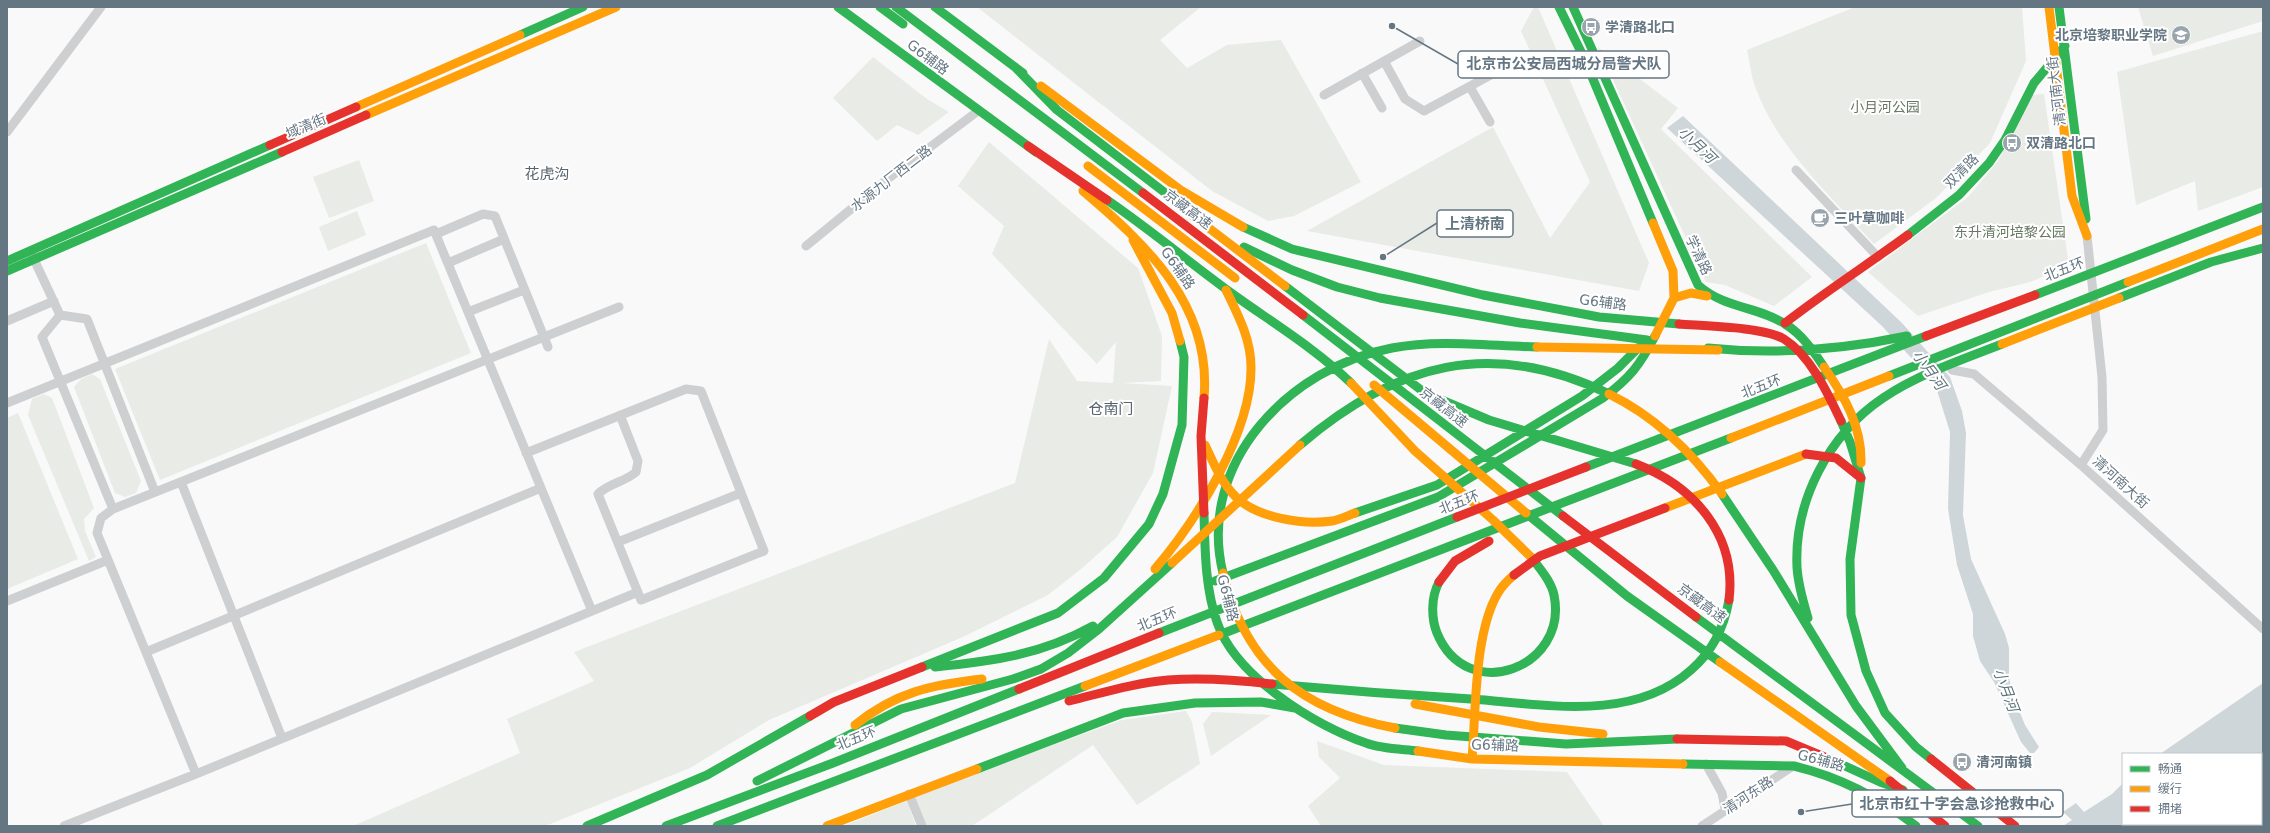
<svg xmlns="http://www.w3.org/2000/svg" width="2270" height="833" viewBox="0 0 2270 833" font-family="'DejaVu Sans','Noto Sans SC',sans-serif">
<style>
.green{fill:#e8ebe6}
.water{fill:#ced6d9}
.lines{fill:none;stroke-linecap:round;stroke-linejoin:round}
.street{stroke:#cecfd0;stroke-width:9}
.fast{stroke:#30b455;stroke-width:9}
.slow{stroke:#ff9f0a;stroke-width:9}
.jam{stroke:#e5322d;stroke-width:9}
.labels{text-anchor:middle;stroke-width:4;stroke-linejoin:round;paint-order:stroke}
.poi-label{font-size:14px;font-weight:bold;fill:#657683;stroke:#fff;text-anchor:start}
.street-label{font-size:14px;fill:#657683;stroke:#fff}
.park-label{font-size:14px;fill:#687a64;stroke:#fff}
.water-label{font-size:15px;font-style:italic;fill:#60757c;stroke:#fff}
.neighbourhood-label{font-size:15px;fill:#57646e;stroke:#fff}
.leader{fill:none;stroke:#657683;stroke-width:1.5}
.callout-dot{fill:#657683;stroke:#fff;stroke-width:1.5}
.callout{fill:#fff;stroke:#657683;stroke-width:1.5}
.callout-label{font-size:15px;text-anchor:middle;font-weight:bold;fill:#657683}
</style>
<rect width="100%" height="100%" fill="#f9f9f9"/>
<path class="green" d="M977,7H1201L1160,40L1187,68L1227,45L1281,40L1361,182L1294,216L1268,221L1212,191Z
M1534,7H1538L1649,263L1639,291L1307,231L1493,127L1550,238L1590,182L1521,31Z
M1855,7H2022L2026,61L1990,143L1936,198L1874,244C1831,196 1779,150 1756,89C1751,77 1750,62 1747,50Z
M2138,7H2263V21L2153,56Z
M2263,31V187L2198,211L2195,181L2136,205L2117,72Z
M1598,47L1678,108L1661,129L1812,277L1774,306L1725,285L1706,282Z
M873,57L927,99L949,112L918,135L897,125L877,141L833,98Z
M2044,94L2069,266L2030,282L1989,292L1918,316L1868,272L1968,197L1998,161L2033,95Z
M989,142L1138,268L1162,336L1161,381L1121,383L1172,386L1153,473L1117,537L1081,569L1048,595L965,636L769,720L690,768L545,826H353L520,753L507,719L594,681L574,652L1015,483L1049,339L1077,381L1113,383L1116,342L1097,364L992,254L1004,226L958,186Z
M359,160L374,201L329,218L313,177Z
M357,211L366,235L328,251L319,227Z
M426,243L471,353L160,480L115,369Z
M92,374L100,379L141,481L136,493L125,497L115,493L74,387L81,379Z
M44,394L52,398L94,508L84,519L85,531L96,557L89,561L28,415L32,399Z
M18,413L78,559L7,589V418Z
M1186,711L1192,722L1200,764L1137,805L1093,745L972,826H925L915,799L916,795L1122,720Z
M1212,712L1271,715L1211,756L1203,724Z
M1317,741L1384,765L1567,772L1604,826H1321L1308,806L1340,778L1319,757Z
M907,801L916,826H843Z"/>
<path class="water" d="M1683,116L1902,323L1950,377L1962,411L1966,433L1963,515L1971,559L2005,634L2009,648V678L2014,698L2025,725L2039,747L2034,753H2030L2021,742L1994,682L1980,661L1973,636V614L1957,565L1948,509L1950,432L1935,384L1882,326L1667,128Z
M2263,683V763L2261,764V754H2160Z
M2123,783V824H2166L2163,826H2063L2072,820L2063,812L2076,803L2084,812L2112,794Z"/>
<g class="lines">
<path class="street" d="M1384,61L1405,99L1424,111L1511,64L1515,65
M1362,73L1382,108
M1470,87L1490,122
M1324,95L1420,41
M7,132L101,7
M1796,170L1878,257
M436,234L483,214L495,216L548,347
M806,246L889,178L978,111
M32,255L60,315
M448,263L504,239
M468,312L524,290
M60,315L42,337L113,509
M60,315L87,319L155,492
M7,321L54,301
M1952,370L1974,374L2081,465L2263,629
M7,403L434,230L592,611
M526,453L686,389L701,391L764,551L641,600L598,494C609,483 625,482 636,472L638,461L620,415
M2081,465L2103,430L2102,377L2087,236
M181,482L282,738
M618,542L741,493
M7,601L108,560
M146,652L541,488
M1706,764L1722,793L1725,809
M196,774L97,533L101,518L113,509L619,307
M909,794L922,826
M64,826L196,774L638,592
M1702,826L1793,766
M2254,826L2258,824"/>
<path class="fast" d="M838,7L1036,152
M880,7L903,24
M896,7L1143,193
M935,7L1023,73
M1559,7L1585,60L1653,223
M1573,7L1698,285C1725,309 1757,306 1785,324C1802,334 1814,352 1824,367
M2059,7L2086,219
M520,35L583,7
M1015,67L1057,110L1202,221
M1107,200C1151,230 1191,264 1234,295C1273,323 1316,349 1351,383
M1243,227L1292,249L1483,295L1599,317L1679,324
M1908,235L1959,195L1989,163L2005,140L2034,83L2065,46
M1244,247L1292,270L1337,287L1380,298L1520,323L1647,340
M7,261L270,145
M7,271L282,152
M1285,286L1425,393L1489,420L1636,464
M2035,295L2263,207
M2119,298L2211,262L2263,248
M1303,315L1563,516
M1708,348C1776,355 1841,350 1907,336
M1889,376L2128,282
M1841,421L1850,442L1861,478L1850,559L1851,615L1866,671L1885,713L1916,747L1931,759
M1300,445C1396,363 1491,337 1609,394
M1586,467L1926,336
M1722,494L1773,570L1856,706L1902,768
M1204,513C1205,549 1205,588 1217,622C1235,676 1315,726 1366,743C1382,749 1401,749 1418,751
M1355,513L1437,485L1582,396L1618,368L1642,344
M1526,513L1627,596L1720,662
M1223,573C1196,463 1290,367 1392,348C1439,339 1490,346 1537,347
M1215,581L1438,497L1603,398C1630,378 1640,365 1655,336
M1439,582C1431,597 1431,618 1437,633C1467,706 1569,668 1554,595C1551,581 1540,569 1532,558
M1696,617L1978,826
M1808,618C1803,601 1798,585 1797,567C1794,502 1828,435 1883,398C1919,374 1961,360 2002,344
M1159,633L1457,517
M1219,635L1731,438
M922,667L1058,613L1104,578L1149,524L1163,494L1182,425L1184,357L1180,341
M935,667C993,661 1041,655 1093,626
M1272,684C1338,690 1404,695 1471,699C1543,704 1632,723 1691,670C1713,651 1724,628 1729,600
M1395,728L1446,735L1566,744L1677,739
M1834,761L1880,782L1903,790
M1683,764L1794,766C1840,777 1879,797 1916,826
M977,769L1123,713L1195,703L1261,702L1295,708
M757,781L901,709L1013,679L1041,669L1068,653L1099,629L1172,563
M587,826L707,775L810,716
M666,826L833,763L1019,689
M717,826L1085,686"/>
<path class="slow" d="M2049,7L2072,196L2087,236
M1041,86L1182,191L1243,227
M356,107L520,35
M366,115L616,7
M1088,166L1235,278
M1083,191C1148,246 1212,306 1204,398
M1193,216L1285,286
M1653,223L1673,271L1674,298L1655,336
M1133,240L1172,313L1180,341
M2128,282L2263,229
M1674,298L1691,293L1707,296
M2002,344L2119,298
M1537,347L1718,350
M1824,367C1845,397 1862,427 1861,463
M1351,383L1415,451L1493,520L1532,558
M1374,385L1526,513
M1609,394C1656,417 1692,452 1722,494
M1731,438L1889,376
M1205,445C1214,464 1221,482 1236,497C1257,518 1303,525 1332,521C1339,520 1347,516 1355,513
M1665,508L1806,454
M1172,563L1300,445
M1155,569C1196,521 1252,432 1251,367C1251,339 1238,315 1226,290
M1223,573C1246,667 1303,711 1395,728
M1720,662L1890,781
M1085,686L1219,635
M1415,704L1539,727L1603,734
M855,725C896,692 931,685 982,679
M1418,751L1472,759L1683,764
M1472,759C1476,712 1474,633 1498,593C1502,586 1508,580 1514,575
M827,826L977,769"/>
<path class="jam" d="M270,145L356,107
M1028,146L1107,200
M282,152L366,115
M1143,193L1303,315
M1785,323C1825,292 1867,265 1908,235
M1679,324C1705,326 1764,327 1784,339C1811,356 1828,394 1841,421
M1926,336L2035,295
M1806,454L1836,458L1861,478
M1636,464C1694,486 1737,535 1729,600
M1204,513L1201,436L1204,398
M1563,516L1696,617
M1457,517L1586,467
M1514,575L1540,556L1665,508
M1439,582L1455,561L1489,541
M1019,689L1159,633
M1069,701C1102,693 1134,683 1168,680C1203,677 1238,680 1272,684
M810,716L834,702L922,667
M1677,739L1786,741L1834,761
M1931,759L2015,826
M1890,781L1945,826"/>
</g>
<defs>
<symbol id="bus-disc" viewBox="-11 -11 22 22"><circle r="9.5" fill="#99a4ac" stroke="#fff"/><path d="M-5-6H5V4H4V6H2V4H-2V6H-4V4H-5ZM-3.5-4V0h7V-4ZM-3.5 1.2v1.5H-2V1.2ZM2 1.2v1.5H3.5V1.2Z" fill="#fff"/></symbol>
<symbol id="university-disc" viewBox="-11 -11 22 22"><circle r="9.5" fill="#99a4ac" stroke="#fff"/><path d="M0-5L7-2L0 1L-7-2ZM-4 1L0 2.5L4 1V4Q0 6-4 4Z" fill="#fff"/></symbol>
<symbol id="cafe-disc" viewBox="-11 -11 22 22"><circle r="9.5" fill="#99a4ac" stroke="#fff"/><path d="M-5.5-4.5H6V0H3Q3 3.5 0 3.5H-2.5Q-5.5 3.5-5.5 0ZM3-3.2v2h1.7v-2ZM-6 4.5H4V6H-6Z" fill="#fff"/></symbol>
</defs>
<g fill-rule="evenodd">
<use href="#bus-disc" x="1580" y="16" width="22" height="22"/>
<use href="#university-disc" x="2170" y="24" width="22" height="22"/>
<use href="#bus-disc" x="2001" y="132" width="22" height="22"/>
<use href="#cafe-disc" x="1809" y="207" width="22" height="22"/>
<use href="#bus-disc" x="1951" y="751" width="22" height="22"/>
</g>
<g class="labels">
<g class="poi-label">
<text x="1605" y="32">学清路北口</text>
<text x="2167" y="40" text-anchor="end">北京培黎职业学院</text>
<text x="2026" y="148">双清路北口</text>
<text x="1834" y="223">三叶草咖啡</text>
<text x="1976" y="767">清河南镇</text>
</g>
<g class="street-label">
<text transform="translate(928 57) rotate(37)" y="5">G6辅路</text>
<text transform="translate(2056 91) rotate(-97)" y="5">清河南大街</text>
<text transform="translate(306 126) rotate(-23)" y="5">域清街</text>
<text transform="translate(1961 171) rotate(-45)" y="5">双清路</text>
<text transform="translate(891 178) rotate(-38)" y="5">水源九厂西二路</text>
<text transform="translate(1188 209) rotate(37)" y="5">京藏高速</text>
<text transform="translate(1699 255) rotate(65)" y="5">学清路</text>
<text transform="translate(1178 268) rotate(55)" y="5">G6辅路</text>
<text transform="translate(2064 269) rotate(-21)" y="5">北五环</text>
<text transform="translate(1603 302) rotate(7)" y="5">G6辅路</text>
<text transform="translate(1761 386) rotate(-21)" y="5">北五环</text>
<text transform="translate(1444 407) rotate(38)" y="5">京藏高速</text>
<text transform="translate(2121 482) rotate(42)" y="5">清河南大街</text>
<text transform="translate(1459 502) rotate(-21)" y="5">北五环</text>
<text transform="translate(1228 598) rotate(76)" y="5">G6辅路</text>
<text transform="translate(1702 603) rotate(36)" y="5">京藏高速</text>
<text transform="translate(1157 619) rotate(-22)" y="5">北五环</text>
<text transform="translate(856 738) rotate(-22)" y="5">北五环</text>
<text transform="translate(1495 745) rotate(2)" y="5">G6辅路</text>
<text transform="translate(1821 760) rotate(15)" y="5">G6辅路</text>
<text transform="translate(1748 795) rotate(-33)" y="5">清河东路</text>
</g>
<g class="park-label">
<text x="1885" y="112">小月河公园</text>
<text x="2010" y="237">东升清河培黎公园</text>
</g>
<g class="water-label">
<text transform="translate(1697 145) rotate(44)" y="5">小月河</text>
<text transform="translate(1929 370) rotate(54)" y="5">小月河</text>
<text transform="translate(2006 690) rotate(69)" y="5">小月河</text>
</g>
<g class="neighbourhood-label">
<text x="547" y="179">花虎沟</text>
<text x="1111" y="414">仓南门</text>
</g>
</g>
<path class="leader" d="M1392 26L1458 64M1383 257L1437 223M1801 812L1852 804"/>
<g class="callout-dot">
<circle cx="1392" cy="26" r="4"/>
<circle cx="1383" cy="257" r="4"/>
<circle cx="1801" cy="812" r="4"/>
</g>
<g class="callout">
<rect x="1458" y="51" width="211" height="27" rx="4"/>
<rect x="1437" y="210" width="76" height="27" rx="4"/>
<rect x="1852" y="790" width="211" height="27" rx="4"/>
</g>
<g class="callout-label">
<text x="1564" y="69">北京市公安局西城分局警犬队</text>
<text x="1475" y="229">上清桥南</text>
<text x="1957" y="809">北京市红十字会急诊抢救中心</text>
</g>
<rect width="2270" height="833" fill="none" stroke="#657683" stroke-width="16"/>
<rect x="2122" y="753" width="140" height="72" fill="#ffffff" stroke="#c1c8cd"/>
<rect x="2130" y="766" width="20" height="6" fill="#30b455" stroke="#c1c8cd"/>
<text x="2158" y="773" font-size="12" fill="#657683">畅通</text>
<rect x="2130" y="786" width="20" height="6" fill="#ff9f0a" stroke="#c1c8cd"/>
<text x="2158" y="793" font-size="12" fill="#657683">缓行</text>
<rect x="2130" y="806" width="20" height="6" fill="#e5322d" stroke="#c1c8cd"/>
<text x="2158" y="813" font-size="12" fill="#657683">拥堵</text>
</svg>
